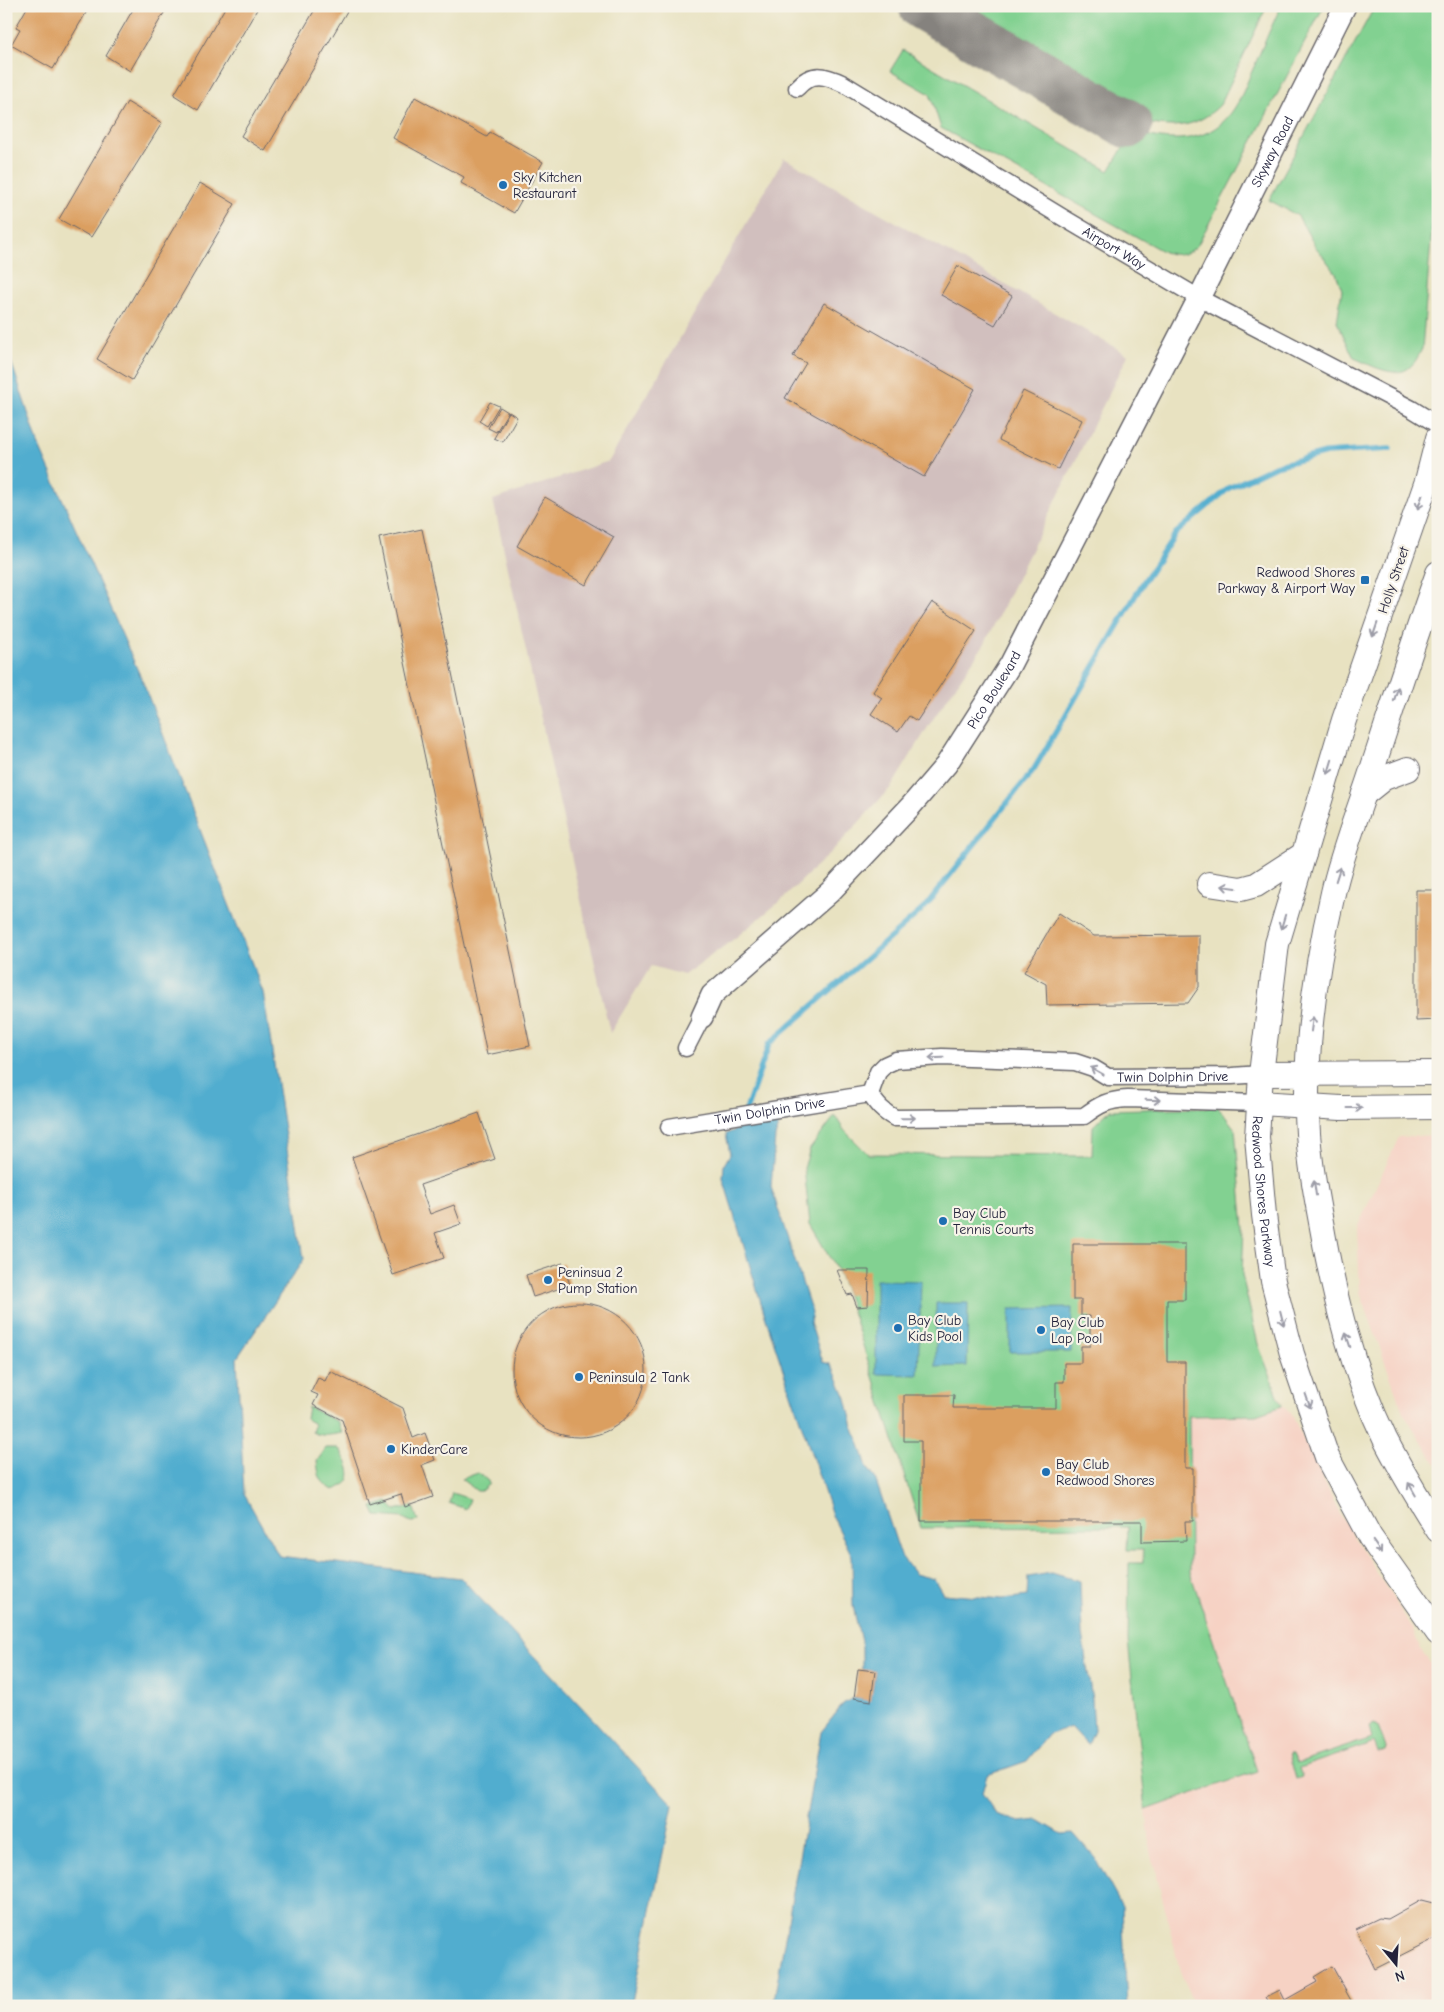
<svg xmlns="http://www.w3.org/2000/svg" width="1444" height="2012" viewBox="0 0 1444 2012" font-family="'Comic Neue',sans-serif">
<style>
.built{fill:#f6d2c4}
.industrial{fill:#d1bfbe}
.green{fill:#82d191;stroke:#527a66}
.water{fill:#51adcf;stroke:#3a6885}
.lines{fill:none;stroke-linecap:round;stroke-linejoin:round}
.stream{stroke:#51adcf;stroke-width:5.5}
.taxiway{stroke:#85827e;stroke-width:49}
.building{fill:#db9f61}
.minor-casing{stroke:#67656a;stroke-width:19}
.tertiary-casing{stroke:#67656a;stroke-width:24}
.secondary-casing{stroke:#67656a;stroke-width:26}
.minor{stroke:#fff;stroke-width:16}
.tertiary{stroke:#fff;stroke-width:21}
.secondary{stroke:#fff;stroke-width:24}
.oneway{stroke:#9c9ca7}
.poi-dot{fill:#1f6fb2;stroke:#f7f3e8;stroke-width:2}
.labels{text-anchor:middle;stroke-width:4.5;stroke-linejoin:round;paint-order:stroke}
.street-label{font-size:14px;fill:#22223b;stroke:#f7f3e8}
.poi-label{font-size:14px;fill:#22223b;stroke:#f7f3e8;text-anchor:start}
</style>
<rect width="100%" height="100%" fill="#f7f3e8"/>
<filter id="ink" filterUnits="userSpaceOnUse"><feTurbulence type="fractalNoise" baseFrequency=".02" numOctaves="2"/><feDisplacementMap in="SourceGraphic" scale="10" xChannelSelector="R" yChannelSelector="G"/><feConvolveMatrix kernelMatrix="1 2 1 2 8 2 1 2 1" color-interpolation-filters="sRGB"/></filter>
<filter id="wash" filterUnits="userSpaceOnUse"><feTurbulence type="fractalNoise" baseFrequency=".0096" numOctaves="4" result="noise"/><feDisplacementMap in="SourceGraphic" scale="20" xChannelSelector="R" yChannelSelector="G"/><feGaussianBlur stdDeviation="1.12" result="paint"/><feColorMatrix in="noise" values="0 0 0 0 0 0 0 0 0 0 0 0 0 0 0 0 0 1.4 0 .05"/><feComposite in="paint" operator="in"/></filter>
<g filter="url(#wash)">
<rect width="100%" height="100%" fill="#e8e2c1"/>
<path class="built" d="M1438,1135V1467L1403,1412L1360,1292L1357,1228L1399,1137Z
M1282,1406L1291,1413L1341,1516L1412,1628L1421,1650L1438,1672V2006H1194L1180,1971L1151,1852L1146,1810L1257,1771L1190,1572L1189,1416L1256,1415Z"/>
<path class="industrial" d="M784,158L1128,355L985,643L931,722L892,786L840,843L784,898L734,939L684,975L651,966L610,1033L493,500L609,461Z"/>
<path class="green" d="M950,6H1267L1220,105C1198,127 1174,130 1144,122Z
M1281,6H1324L1197,246C1186,256 1178,256 1164,252L941,128L930,94L890,71L903,50L1109,171L1133,131C1166,143 1207,145 1231,113C1241,100 1246,84 1253,69C1262,48 1271,27 1281,6Z
M1375,6H1438V157L1422,349C1419,354 1416,362 1411,366C1397,381 1369,364 1354,358L1337,322L1342,290L1336,273L1315,246L1298,216L1269,200Z
M1218,1107L1235,1129L1244,1229L1242,1275L1258,1344L1282,1406L1256,1415L1189,1416L1190,1572L1257,1771L1146,1810L1128,1641L1129,1563H1143V1550H1127L1128,1527L921,1528L847,1295L837,1270L810,1224L804,1168L810,1149L835,1116L844,1130L868,1154L1092,1156L1093,1126L1110,1110Z
M308,1407L338,1422L342,1433C331,1435 322,1437 312,1432L314,1426L313,1423L306,1419Z
M326,1448H338C350,1465 359,1483 333,1490C319,1481 319,1477 317,1461Z
M478,1473L488,1481L489,1484L481,1491H477L461,1479Z
M452,1493L470,1499L466,1509L449,1503Z
M388,1502L395,1510L413,1506L418,1521L411,1522L403,1518L376,1516L372,1507Z
M1374,1724L1378,1726L1386,1748L1385,1751L1378,1752L1374,1742L1299,1768L1302,1777L1296,1779L1289,1754H1293L1297,1763L1372,1738L1369,1727Z"/>
<path class="water" d="M6,346L39,446L142,680L263,992L304,1259L237,1358L244,1494L279,1556L461,1578L673,1805L631,2006H6Z
M779,1122L775,1137L771,1187L812,1313L810,1322L823,1362L830,1364L834,1370L846,1398L854,1431L859,1441L867,1467L875,1478L901,1556L915,1574L934,1579L943,1594L1003,1599L1027,1596L1028,1577L1051,1573L1080,1581L1082,1634L1092,1699L1094,1731L1088,1745L1071,1727L1049,1734L1027,1761L987,1775L982,1793L996,1814L1020,1822L1038,1820L1062,1834L1073,1833L1095,1858L1122,1907L1127,2006H773L821,1732L844,1703L854,1698L871,1700L875,1671L862,1670V1646L853,1606L852,1556L832,1515L766,1319L723,1178L724,1165L730,1154L726,1134L740,1128Z
M876,1280L921,1281L918,1375L876,1374Z
M936,1303H968L967,1366L936,1367Z
M1072,1308L1071,1352H1010V1309Z"/>
<g class="lines">
<path class="stream" d="M740,1128L769,1044L924,908L1034,769L1144,581L1176,533L1229,488L1275,466L1326,453L1390,449"/>
<path class="taxiway" d="M923,6L1128,124"/>
</g>
<g id="blocks">
<path class="building" d="M28,6H90L53,69L11,45L20,29L16,27Z
M135,6H168L130,71L106,56Z
M226,6H259L198,110L174,95Z
M317,6H350L265,151L241,136Z
M415,97L487,137L490,132L543,162L514,213L461,183L464,177L393,138Z
M127,102L162,123L91,237L59,219Z
M200,183L235,204L132,380L97,359Z
M958,266L1012,296L995,325L941,295Z
M824,303L975,389L924,477L785,398L806,363L793,356Z
M1023,391L1082,420L1058,469L999,440Z
M490,402L499,406L487,426L479,421Z
M500,407L508,412L496,432L488,428Z
M509,412L517,417L503,442L494,438Z
M545,497L614,537L586,585L517,546Z
M422,529L530,1046L487,1055L379,538Z
M932,602L976,631L917,721L909,716L898,732L871,714L882,698L873,692Z
M1416,890H1438V1020L1416,1021Z
M1059,913L1094,936L1199,935V987L1188,1003L1047,1005L1046,984L1024,972Z
M479,1113L495,1159L420,1185L430,1214L454,1205L461,1224L435,1233L444,1258L393,1275L352,1157Z
M1073,1244H1185V1300H1167V1362H1185V1468H1193V1521H1185L1186,1541L1142,1542V1521H921V1441H904V1395H954L953,1408H1056V1382H1064V1363H1081V1346H1090V1316H1081V1300H1073Z
M563,1263L570,1285L533,1297L526,1275Z
M837,1270H869L868,1306L857,1307L852,1294L847,1295Z
M512 1370a67 67 0 1 1 134 0a67 67 0 1 1-134 0Z
M330,1371L403,1408L413,1438L425,1433L435,1460L422,1465L433,1497L405,1507L401,1494L370,1504L342,1420L313,1405L318,1395L311,1392L318,1378L325,1381Z
M858,1669L875,1671L871,1701L854,1698Z
M1422,1900L1438,1904V1937L1375,1969L1356,1929L1379,1918L1388,1919Z
M1332,1966L1354,2006H1271L1266,1997L1280,1990L1285,2000L1317,1982L1314,1977Z"/>
</g>
</g>
<g filter="url(#ink)">
<use href="#blocks" fill-opacity="0" stroke="#67656a" stroke-width="1"/>
<g class="lines">
<defs>
<g id="minor">
<path id="s1" d="M797,88C812,71 825,75 844,84L1062,217L1199,298L1412,409L1438,425"/>
<path d="M686,1048L702,1017"/>
<path id="s2" d="M1259,1103L1128,1099C1108,1100 1100,1104 1084,1116L895,1118C883,1112 877,1105 870,1094L878,1072L885,1065L896,1060L942,1057L1075,1062L1093,1068L1108,1077L1232,1076L1261,1074"/>
<path id="s3" d="M669,1127L870,1094"/>
</g>
<g id="tertiary">
<path id="s4" d="M702,1017L712,995L830,892L910,807L946,765L1010,665L1199,298L1345,6"/>
</g>
<g id="secondary">
<path id="s5" d="M1438,438L1427,481L1344,720L1277,944L1261,1074L1257,1137L1264,1215L1273,1281L1292,1354L1327,1457L1370,1537L1438,1633"/>
<path d="M1438,573C1414,639 1393,706 1371,773C1358,813 1342,853 1333,893C1317,962 1306,1036 1307,1107C1307,1146 1314,1185 1321,1222C1334,1296 1352,1371 1385,1439C1401,1470 1419,1500 1438,1530"/>
<path d="M1364,794L1384,778L1408,769"/>
<path d="M1209,884L1241,889L1256,885L1304,854"/>
<path d="M1261,1074L1438,1073"/>
<path d="M1259,1103L1341,1108L1438,1107"/>
</g>
</defs>
<use href="#minor" class="minor-casing"/>
<use href="#tertiary" class="tertiary-casing"/>
<use href="#secondary" class="secondary-casing"/>
<use href="#minor" class="minor"/>
<use href="#tertiary" class="tertiary"/>
<use href="#secondary" class="secondary"/>
</g>
<defs><path id="oneway-shaft" d="M-6 0H5M1.5-3L5.5 0L1.5 3" fill="none" stroke-width="1.6" stroke-linecap="round" stroke-linejoin="round" transform="scale(1.25)"/></defs>
<g class="oneway">
<use href="#oneway-shaft" transform="translate(1420 502) rotate(109)"/>
<use href="#oneway-shaft" transform="translate(1375 630) rotate(109)"/>
<use href="#oneway-shaft" transform="translate(1396 694) rotate(-73)"/>
<use href="#oneway-shaft" transform="translate(1330 767) rotate(107)"/>
<use href="#oneway-shaft" transform="translate(1338 874) rotate(-72)"/>
<use href="#oneway-shaft" transform="translate(1229 887) rotate(-172)"/>
<use href="#oneway-shaft" transform="translate(1283 922) rotate(107)"/>
<use href="#oneway-shaft" transform="translate(1312 1024) rotate(-82)"/>
<use href="#oneway-shaft" transform="translate(936 1058) rotate(178)"/>
<use href="#oneway-shaft" transform="translate(1097 1071) rotate(-151)"/>
<use href="#oneway-shaft" transform="translate(1153 1100) rotate(2)"/>
<use href="#oneway-shaft" transform="translate(1355 1108)"/>
<use href="#oneway-shaft" transform="translate(908 1118) rotate(-1)"/>
<use href="#oneway-shaft" transform="translate(1315 1188) rotate(-98)"/>
<use href="#oneway-shaft" transform="translate(1282 1318) rotate(76)"/>
<use href="#oneway-shaft" transform="translate(1348 1340) rotate(-108)"/>
<use href="#oneway-shaft" transform="translate(1308 1401) rotate(71)"/>
<use href="#oneway-shaft" transform="translate(1412 1489) rotate(-120)"/>
<use href="#oneway-shaft" transform="translate(1377 1547) rotate(55)"/>
</g>
</g>
<g class="poi-dot">
<circle cx="503" cy="185" r="5"/>
<rect x="1360" y="575" width="10" height="10" rx="2.5"/>
<circle cx="943" cy="1221" r="5"/>
<circle cx="548" cy="1280" r="5"/>
<circle cx="898" cy="1328" r="5"/>
<circle cx="1041" cy="1330" r="5"/>
<circle cx="579" cy="1377" r="5"/>
<circle cx="391" cy="1449" r="5"/>
<circle cx="1046" cy="1472" r="5"/>
</g>
<g class="labels">
<g class="street-label">
<text dy="5" stroke="none"><textPath href="#s4" startOffset="1048">Skyway Road</textPath></text>
<text dy="5" stroke="none"><textPath href="#s1" startOffset="368">Airport Way</textPath></text>
<text transform="translate(1393 580) rotate(-71)" y="5">Holly Street</text>
<text dy="5" stroke="none"><textPath href="#s4" startOffset="442">Pico Boulevard</textPath></text>
<text dy="5" stroke="none"><textPath href="#s2" startOffset="729">Twin Dolphin Drive</textPath></text>
<text dy="5" stroke="none"><textPath href="#s3" startOffset="102">Twin Dolphin Drive</textPath></text>
<text dy="5" stroke="none"><textPath href="#s5" startOffset="780">Redwood Shores Parkway</textPath></text>
</g>
<g class="poi-label">
<text x="513" y="182">Sky Kitchen<tspan x="513" dy="16">Restaurant</tspan></text>
<text x="1355" y="577" text-anchor="end">Redwood Shores<tspan x="1355" dy="16">Parkway &amp; Airport Way</tspan></text>
<text x="953" y="1218">Bay Club<tspan x="953" dy="16">Tennis Courts</tspan></text>
<text x="558" y="1277">Peninsua 2<tspan x="558" dy="16">Pump Station</tspan></text>
<text x="908" y="1325">Bay Club<tspan x="908" dy="16">Kids Pool</tspan></text>
<text x="1051" y="1327">Bay Club<tspan x="1051" dy="16">Lap Pool</tspan></text>
<text x="589" y="1382">Peninsula 2 Tank</text>
<text x="401" y="1454">KinderCare</text>
<text x="1056" y="1469">Bay Club<tspan x="1056" dy="16">Redwood Shores</tspan></text>
</g>
</g>
<rect width="1444" height="2012" fill="none" stroke="#f7f3e8" stroke-width="25"/>
<g transform="translate(1396 1964) rotate(162)" stroke="#f7f3e8" stroke-width="4" paint-order="stroke">
<path d="M0-4L9 19L0 12L-9 19Z" fill="#22223b"/>
<text y="-8" font-size="14" font-weight="bold" text-anchor="middle" fill="#22223b">N</text>
</g>
</svg>
